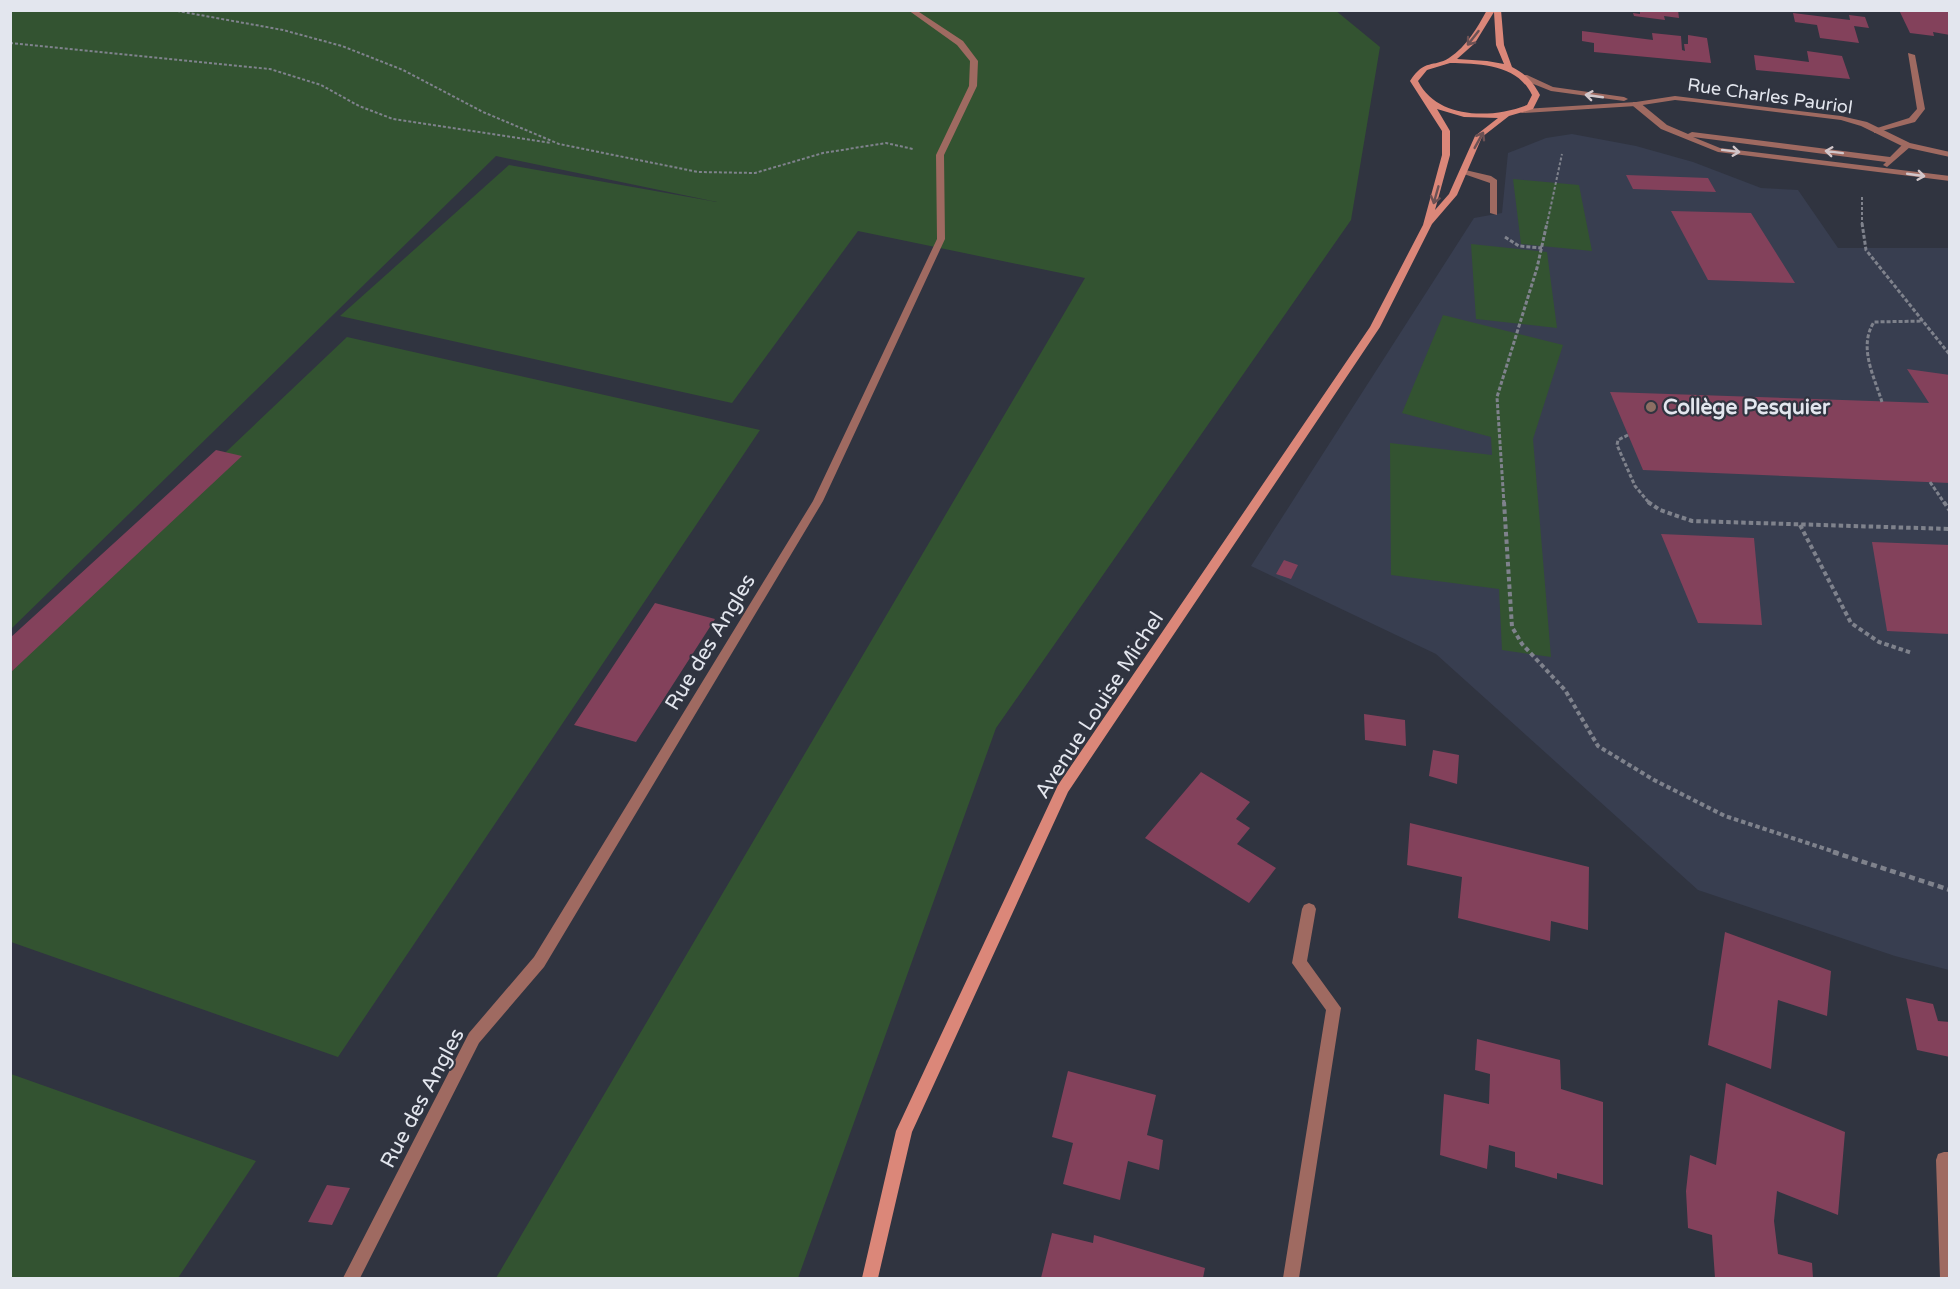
<svg xmlns="http://www.w3.org/2000/svg" width="1960" height="1289" viewBox="0 0 1960 1289" font-family="'Varela Round',sans-serif">
<style>
.built{fill:#383e50}
.green{fill:#335331}
.building{fill:#83415b}
.lines{fill:none;stroke-linecap:round;stroke-linejoin:round}
.path-far3{stroke:#7f828c;stroke-width:2;stroke-dasharray:3 2;stroke-linecap:butt}
.path-far2{stroke:#7f828c;stroke-width:3;stroke-dasharray:4 2;stroke-linecap:butt}
.path-far1{stroke:#7f828c;stroke-width:4;stroke-dasharray:4.5 3;stroke-linecap:butt}
.path{stroke:#7f828c;stroke-width:4.5;stroke-dasharray:6 4;stroke-linecap:butt}
.lane{fill:#9f6a61;fill-rule:evenodd}
.street{fill:#9f6a61;fill-rule:evenodd}
.secondary{fill:#db8779;fill-rule:evenodd}
.oneway{stroke:#6c5154}
.oneway2{stroke:#d2c7cb}
.education-dot{fill:#8d6e63;stroke:#303440;stroke-width:2}
.labels{text-anchor:middle;stroke-width:4.5;stroke-linejoin:round;paint-order:stroke}
.far-street-label{font-size:18px;fill:#e3e6ee;stroke:#303440}
.poi-label{font-size:21px;font-weight:bold;fill:#e3e6ee;stroke:#303440;text-anchor:start}
.street-label{font-size:21px;fill:#e3e6ee;stroke:#303440}
</style>
<rect width="100%" height="100%" fill="#303440"/>
<path class="built" d="M1572,134L1636,146L1693,162L1761,188L1798,190L1838,248H1949V970L1895,956L1698,890L1436,654L1251,566L1474,218L1502,213L1508,153L1546,138Z"/>
<path class="green" d="M1335,10L1380,47L1351,220L996,728L798,1278H496L1085,278L858,231L732,403L340,316L509,165L717,202L496,156L11,629V11Z
M1513,179L1579,185L1592,251L1521,244Z
M1471,244L1547,252L1557,328L1476,319Z
M1443,315L1563,345L1533,439L1551,657L1502,650L1499,589L1391,575L1390,443L1492,455L1491,437L1402,413Z
M347,337L760,430L338,1057L11,942V656Z
M11,1074L256,1161L178,1278H11Z"/>
<path class="building" d="M1640,10H1678L1679,18L1664,16L1665,20L1634,16L1633,13L1640,14Z
M1899,10L1950,12V35L1933,32L1934,36L1910,33Z
M1793,13L1850,20L1849,15L1865,17L1869,28L1854,26L1859,43L1820,38L1817,25L1795,22Z
M1582,31L1653,40L1652,33L1681,36L1682,50L1685,51L1684,44H1688V35L1707,38L1711,63L1594,52V43L1582,41Z
M1807,51L1842,56L1850,79L1756,70L1754,55L1809,62Z
M1626,175L1708,178L1716,192L1633,189Z
M1671,211L1751,213L1795,283L1708,280Z
M1907,369L1950,375V483L1643,470L1610,392L1929,403Z
M216,450L242,456L10,673V638Z
M1661,534L1754,538L1762,625L1698,623Z
M1872,542L1950,545V634L1887,631Z
M1284,560L1298,565L1291,579L1276,574Z
M655,603L715,619L636,742L574,725Z
M1364,714L1405,720L1406,746L1365,740Z
M1433,750L1459,755L1457,784L1429,776Z
M1201,772L1250,802L1236,819L1250,828L1237,844L1276,868L1249,903L1145,838Z
M1410,823L1589,867L1588,930L1551,921L1550,941L1458,918L1462,877L1407,865Z
M1725,932L1831,971L1827,1016L1778,1000L1771,1069L1708,1045Z
M1906,998L1933,1004L1938,1021L1950,1022V1057L1917,1050Z
M1477,1039L1560,1060L1561,1089L1603,1102V1185L1557,1173V1179L1515,1167V1152L1489,1145L1487,1169L1440,1155L1444,1094L1489,1104L1490,1074L1475,1070Z
M1068,1071L1156,1095L1147,1135L1163,1140L1159,1170L1128,1161L1120,1200L1063,1184L1073,1143L1052,1137Z
M1726,1083L1845,1132L1838,1215L1777,1191L1774,1221L1778,1254L1812,1263L1813,1278H1715L1712,1235L1688,1228L1686,1191L1690,1155L1716,1165Z
M327,1185L350,1188L332,1225L308,1222Z
M1052,1233L1093,1243L1094,1235L1205,1268L1203,1278H1041Z"/>
<g class="lines">
<path class="path-far3" d="M172,10L283,30L342,46L403,70L483,112L559,144L698,172L755,173L823,153L886,143L913,149
M10,43L270,69L321,85L359,106L393,119L551,143
M1862,197V224
M1547,224L1562,154"/>
<path class="path-far2" d="M1862,223L1866,250L1950,355
M1505,237L1519,246L1542,248
M1882,402C1874,376 1858,347 1874,322L1923,321
M1628,435L1618,440L1617,445L1635,486L1650,504
M1930,482L1945,504
M1504,504L1497,397L1537,268L1547,223"/>
<path class="path-far1" d="M1504,502L1512,627L1522,644L1565,690L1598,746L1654,780L1725,816L1838,853
M1648,502L1660,510L1692,521L1950,529
M1944,502L1950,511
M1800,525L1851,623L1879,642L1912,653"/>
<path class="path" d="M1833,852L1950,890"/>
<path class="lane" d="M1908,53L1915,55L1925,109L1915,122L1874,133V129L1909,118L1917,109Z
M1633,102H1639L1667,125L1688,134L1692,132L1890,157L1904,143H1910V147L1887,167L1883,165L1886,162L1693,137L1720,148L1950,176V181L1718,152L1661,129L1633,106Z
M1461,169L1491,176L1497,180V215L1490,213V183L1461,173Z"/>
<path class="street" d="M908,10H916L963,41L978,61L977,86L944,155L945,239L823,501L544,967L479,1043L360,1278H343L469,1033L534,957L813,501L937,239L936,155L969,86L970,61L957,45Z
M1521,75H1527L1553,87L1624,97L1628,99L1624,101L1551,91L1521,79Z
M1675,96L1841,116L1867,122L1910,143L1950,152V157L1904,147L1861,126L1841,120L1694,102L1675,100L1636,106L1522,113L1518,111L1522,109L1636,102Z
M1309,903L1314,905L1316,909L1307,961L1341,1008L1299,1278H1283L1326,1010L1292,963L1302,909L1304,905Z
M1944,1152H1950V1278H1940L1936,1160L1938,1154Z"/>
<path class="secondary" d="M1487,10H1501L1504,45L1512,67C1526,74 1533,82 1540,95L1533,109L1509,116L1482,137L1457,195L1432,224L1380,327L1068,792L912,1132L878,1278H862L896,1131L1058,785L1370,327L1423,225L1442,155V131L1410,81C1425,58 1433,68 1449,58C1467,46 1477,28 1487,10ZM1494,12L1496,45L1504,64L1487,61L1457,59L1475,43ZM1450,63C1481,64 1517,64 1532,95L1527,105C1491,119 1437,119 1418,81L1427,70ZM1437,109L1464,117L1498,118L1475,136L1449,194L1435,210L1450,155V131Z"/>
</g>
<defs><path id="oneway-shaft" d="M-6 0H5M1.5-3L5.5 0L1.5 3" fill="none" stroke-width="1.6" stroke-linecap="round" stroke-linejoin="round" transform="scale(1.5)"/></defs>
<g class="oneway">
<use href="#oneway-shaft" transform="translate(1473 38) rotate(128)"/>
<use href="#oneway-shaft" transform="translate(1479 140) rotate(-61)"/>
<use href="#oneway-shaft" transform="translate(1436 195) rotate(106)"/>
</g>
<g class="oneway2">
<use href="#oneway-shaft" transform="translate(1594 96) rotate(-172)"/>
<use href="#oneway-shaft" transform="translate(1731 151) rotate(7)"/>
<use href="#oneway-shaft" transform="translate(1834 152) rotate(-173)"/>
<use href="#oneway-shaft" transform="translate(1916 175) rotate(8)"/>
</g>
<circle class="education-dot" cx="1651" cy="407" r="6"/>
<g class="labels">
<g class="far-street-label">
<text transform="translate(1770 96) rotate(8)" y="6">Rue Charles Pauriol</text>
</g>
<g class="poi-label">
<text x="1663" y="414">Collège Pesquier</text>
</g>
<g class="street-label">
<text transform="translate(710 642) rotate(-59)" y="7">Rue des Angles</text>
<text transform="translate(1099 705) rotate(-57)" y="7">Avenue Louise Michel</text>
<text transform="translate(422 1098) rotate(-62)" y="7">Rue des Angles</text>
</g>
</g>
<rect width="1960" height="1289" fill="none" stroke="#e3e6ee" stroke-width="24"/>
</svg>
